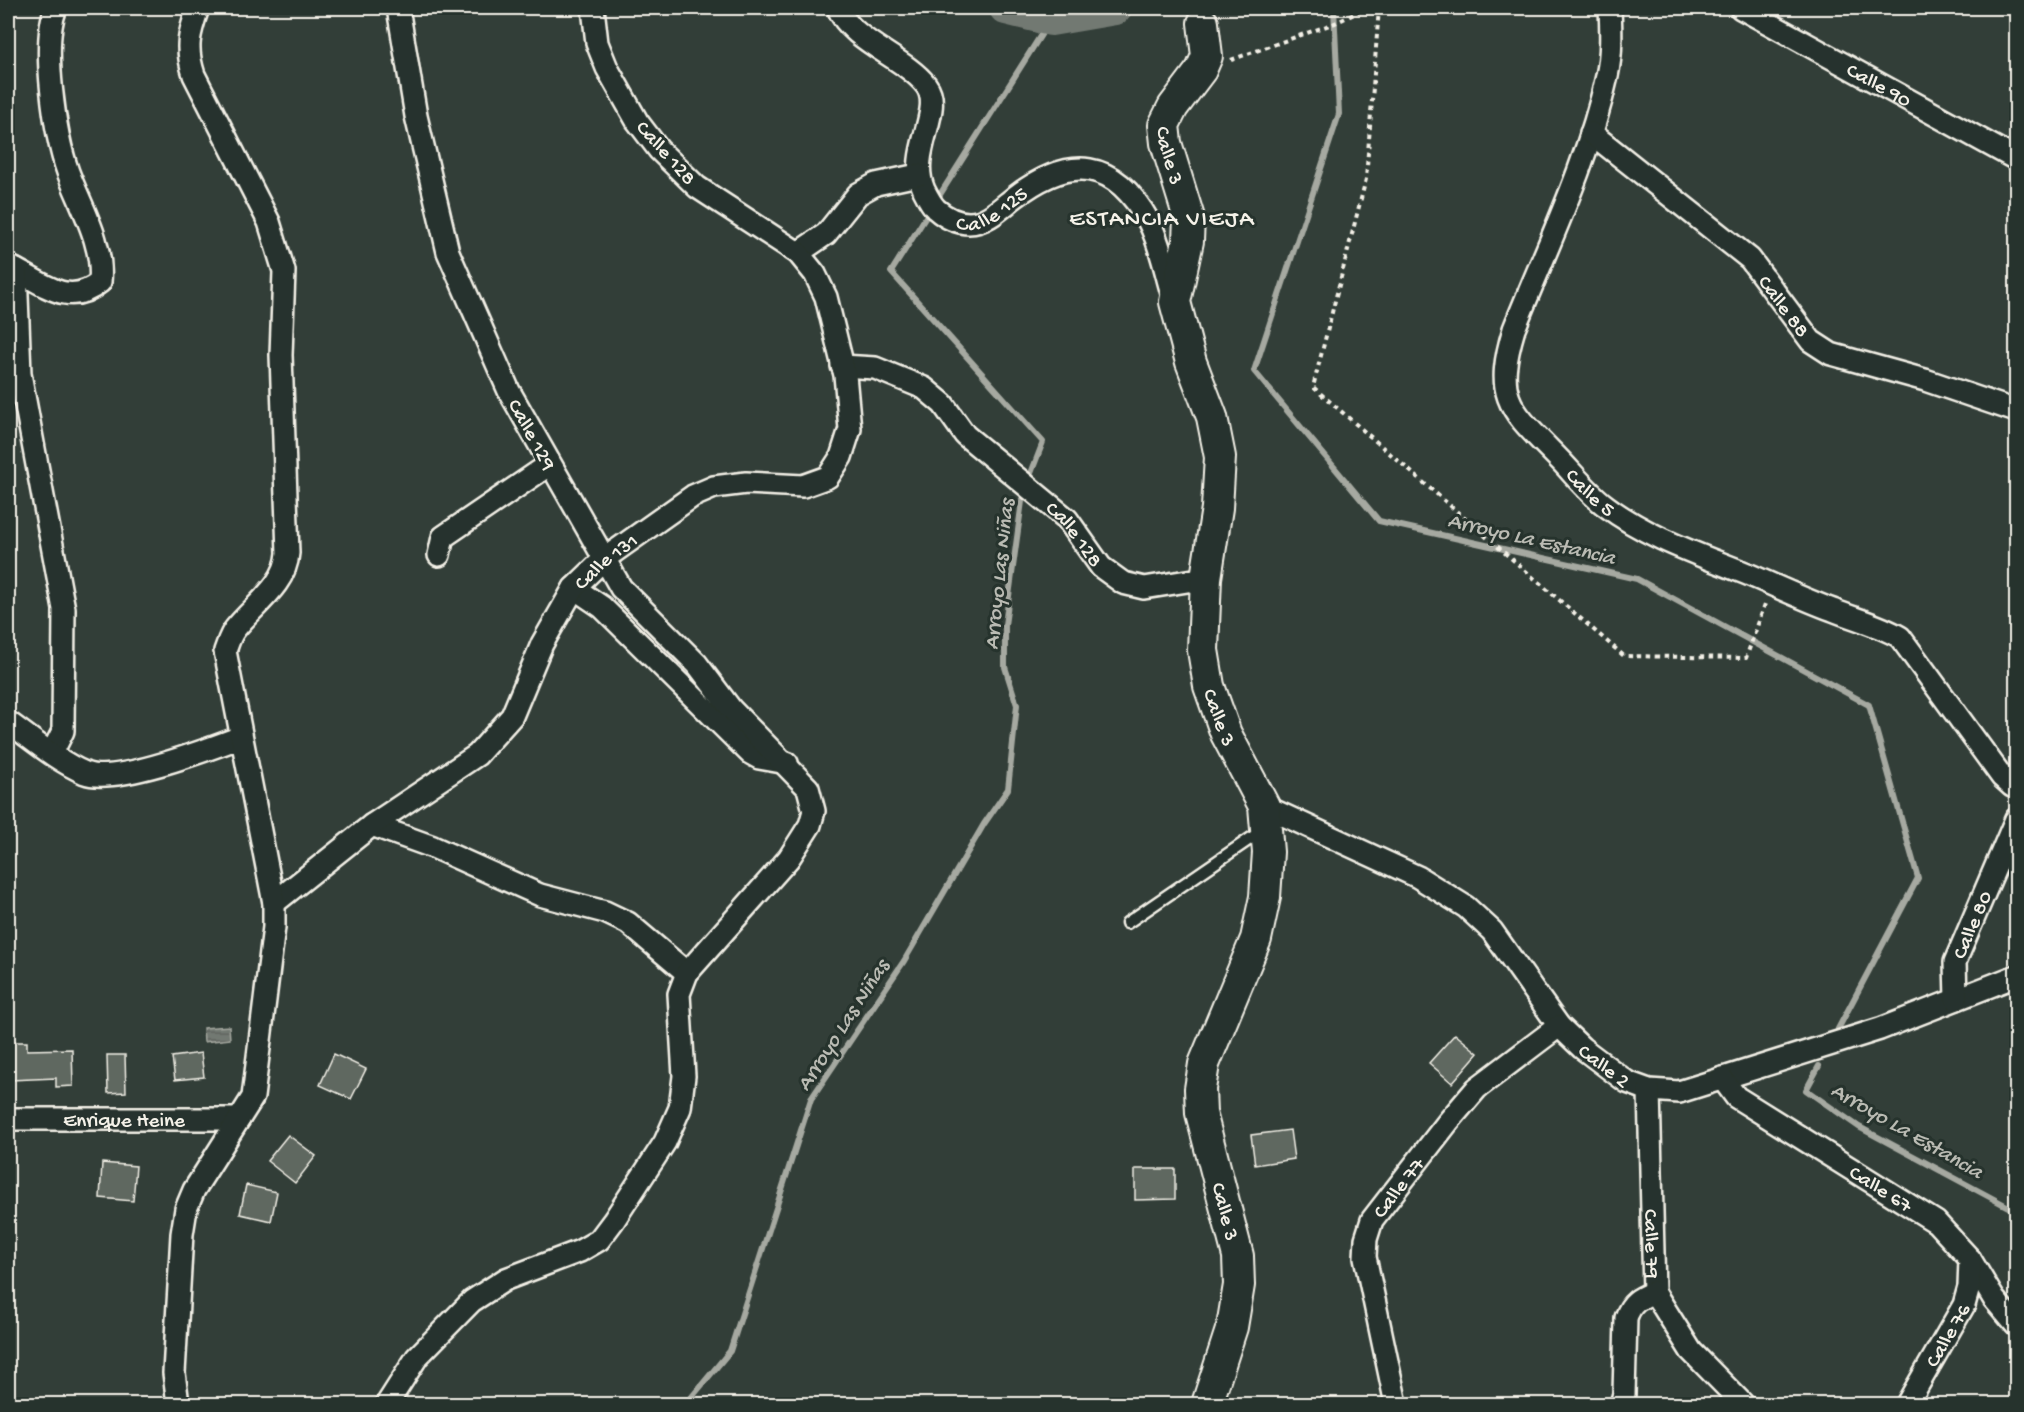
<svg xmlns="http://www.w3.org/2000/svg" width="2024" height="1412" viewBox="0 0 2024 1412" font-family="'Gochi Hand',sans-serif">
<style>
.water{fill:url(#water-rules);stroke:#a6a9a1;stroke-width:1.5}
.lines{fill:none;stroke-linecap:round;stroke-linejoin:round}
.stream{stroke:#a6a9a1;stroke-width:6}
.river{stroke:#727972;stroke-width:34}
.building{fill:#5f6861;stroke:#f4f1e8;stroke-width:1.5}
.lane-casing{stroke:#f4f1e8;stroke-width:15}
.street-casing{stroke:#f4f1e8;stroke-width:26}
.secondary-casing{stroke:#f4f1e8;stroke-width:34}
.path{stroke:#f4f1e8;stroke-width:4;stroke-dasharray:4.5 4.5;stroke-linecap:butt}
.lane{stroke:#26332d;stroke-width:10}
.street{stroke:#26332d;stroke-width:21}
.secondary{stroke:#26332d;stroke-width:30}
.labels{text-anchor:middle;stroke-width:6;stroke-linejoin:round;paint-order:stroke}
.street-label{font-size:21px;fill:#f4f1e8;stroke:#26332d}
.water-label{font-size:22px;font-style:italic;fill:#babbb3;stroke:#26332d}
.quarter-label{font-size:24px;letter-spacing:1.5px;fill:#f4f1e8;stroke:#26332d}
</style>
<defs>
<pattern id="water-rules" width="6" height="5" patternUnits="userSpaceOnUse" patternTransform="scale(1.5)"><rect width="6" height="5" fill="#727972"/><path d="M0 2.5h6" fill="none" stroke="#60635e"/></pattern>
</defs>
<rect width="100%" height="100%" fill="#323e38"/>
<filter id="ink" filterUnits="userSpaceOnUse"><feTurbulence type="fractalNoise" baseFrequency=".0167" numOctaves="2"/><feDisplacementMap in="SourceGraphic" scale="12" xChannelSelector="R" yChannelSelector="G"/><feConvolveMatrix kernelMatrix="1 2 1 2 8 2 1 2 1" color-interpolation-filters="sRGB"/></filter>
<g filter="url(#ink)">
<path class="water" d="M229,1026L230,1039L204,1042L203,1028Z"/>
<g class="lines">
<path class="stream" d="M1334,8L1339,114L1254,371L1379,521L1637,579L1869,705L1918,878L1838,1029
M1819,1066L1806,1090L1859,1127L2016,1211
M686,1404L730,1351L811,1099L904,961L984,824L1008,789L1017,705L1005,667V625L1023,494L1043,442L891,272L1051,19"/>
<path class="river" d="M1006,8L1051,19L1115,8"/>
</g>
<path class="building" d="M1455,1034L1478,1053L1452,1083L1429,1063Z
M9,1042H27V1050L72,1049L73,1086L56,1087V1078L10,1080Z
M201,1053L204,1077L175,1080L172,1057Z
M334,1054L366,1069L351,1099L320,1085Z
M107,1055H125L126,1092L108,1093Z
M1290,1130L1294,1159L1255,1165L1251,1135Z
M288,1135L316,1156L295,1183L267,1161Z
M102,1163L136,1166L133,1201L100,1198Z
M1135,1169H1175V1199L1135,1200Z
M246,1185L277,1192L271,1221L240,1214Z"/>
<g class="lines">
<defs>
<path id="lane" d="M1127,923L1263,830"/>
<g id="street">
<path id="s1" d="M838,8C851,41 904,57 926,85C945,110 907,152 924,190C927,196 931,204 936,209C945,217 956,223 969,223C987,223 1002,207 1015,197C1070,155 1114,158 1149,222C1161,245 1166,275 1174,300"/>
<path id="s2" d="M1610,8C1611,30 1612,53 1607,76C1588,163 1547,246 1514,329C1493,399 1510,409 1558,458C1573,473 1588,493 1606,506C1647,537 1698,554 1745,573C1774,585 1803,599 1833,610C1855,619 1879,625 1900,637L2002,777L2012,786H2016"/>
<path id="s3" d="M1741,8L2016,159"/>
<path id="s4" d="M1591,133L1750,259L1811,341L1831,354L1925,380L2016,411"/>
<path d="M798,253L826,234L858,194L876,184L918,175"/>
<path d="M8,266C40,280 67,310 100,282C104,244 81,207 68,172C55,136 41,43 56,8"/>
<path d="M16,270L20,374L64,609L63,731L52,753"/>
<path id="s5" d="M842,366L875,368L924,388L943,404L965,435L1067,519L1101,567L1123,583L1144,588L1206,578"/>
<path d="M439,555L443,537L550,464"/>
<path d="M574,588L602,607L750,753L759,758L787,763"/>
<path d="M8,722C32,739 57,761 85,773C115,785 209,749 241,737"/>
<path id="s6" d="M1264,806L1418,877L1466,907L1492,931L1559,1026L1582,1048L1627,1082L1649,1090L1679,1092L1880,1029L2016,976"/>
<path d="M372,825L433,847L540,895L605,912L628,923L687,973"/>
<path id="s7" d="M274,903L372,825L477,755L512,716L542,644L574,588L604,559L693,496L714,487L746,483L803,486L828,477L841,457L850,429L845,375L826,297L815,274L798,253L697,187L659,150L637,121L607,68L597,43L593,8"/>
<path id="s8" d="M1956,999L1955,962L2016,819"/>
<path id="s9" d="M1722,1078L1736,1097L1936,1222L1970,1259L1994,1299L2016,1325"/>
<path id="s10" d="M1649,1090L1654,1292L1691,1351L1743,1404"/>
<path id="s11" d="M8,1119H239"/>
<path d="M178,1404L174,1373L182,1234L186,1209L194,1190L253,1097L274,927V903L225,651C228,643 230,635 235,629C254,605 286,585 288,553L281,355L284,271L269,222L194,75C185,48 189,34 198,8"/>
<path d="M387,1404L417,1357L472,1301L506,1279L580,1251L599,1240L614,1220L665,1142L680,1108L684,1076L679,994L687,973L789,858L810,825L814,811L808,788L731,709L697,664L621,588L509,391L448,252L416,116L398,8"/>
<path id="s12" d="M1396,1404L1365,1257L1366,1239L1372,1220L1448,1122L1477,1088L1559,1026"/>
<path d="M1621,1404L1624,1394L1626,1318C1631,1302 1640,1298 1654,1292"/>
<path id="s13" d="M1907,1404L1964,1305L1969,1287L1970,1259"/>
</g>
<g id="secondary">
<path id="s14" d="M1203,23L1207,56L1201,70L1173,107L1164,125L1166,143L1189,218L1188,241L1175,302L1191,362L1212,417L1220,457L1217,508L1206,578L1203,650L1209,686L1226,734L1264,806L1268,852L1265,897L1256,939L1204,1064L1200,1089L1201,1113L1238,1256L1239,1285L1232,1327L1207,1404"/>
</g>
</defs>
<use href="#lane" class="lane-casing"/>
<use href="#street" class="street-casing"/>
<use href="#secondary" class="secondary-casing"/>
<path class="path" d="M1379,8L1366,179L1313,387L1624,656L1746,658L1766,601
M1231,60L1335,23L1367,8"/>
<use href="#lane" class="lane"/>
<use href="#street" class="street"/>
<use href="#secondary" class="secondary"/>
</g>
</g>
<g class="labels">
<g class="street-label">
<text dy="7" stroke="none"><textPath href="#s3" startOffset="158">Calle 90</textPath></text>
<text transform="translate(667 152) rotate(48)" y="7">Calle 128</text>
<text dy="7" stroke="none"><textPath href="#s14" startOffset="146">Calle 3</textPath></text>
<text dy="7" stroke="none"><textPath href="#s1" startOffset="312">Calle 125</textPath></text>
<text dy="7" stroke="none"><textPath href="#s4" startOffset="261">Calle 88</textPath></text>
<text transform="translate(533 434) rotate(61)" y="7">Calle 129</text>
<text dy="7" stroke="none"><textPath href="#s2" startOffset="534">Calle 5</textPath></text>
<text dy="7" stroke="none"><textPath href="#s5" startOffset="297">Calle 128</textPath></text>
<text dy="7" stroke="none"><textPath href="#s7" startOffset="488">Calle 131</textPath></text>
<text dy="7" stroke="none"><textPath href="#s14" startOffset="722">Calle 3</textPath></text>
<text dy="7" stroke="none"><textPath href="#s8" startOffset="78">Calle 80</textPath></text>
<text dy="7" stroke="none"><textPath href="#s6" startOffset="438">Calle 2</textPath></text>
<text dy="7" stroke="none"><textPath href="#s11" startOffset="116">Enrique Heine</textPath></text>
<text dy="7" stroke="none"><textPath href="#s12" startOffset="230">Calle 77</textPath></text>
<text dy="7" stroke="none"><textPath href="#s9" startOffset="195">Calle 67</textPath></text>
<text dy="7" stroke="none"><textPath href="#s14" startOffset="1242">Calle 3</textPath></text>
<text dy="7" stroke="none"><textPath href="#s10" startOffset="154">Calle 79</textPath></text>
<text dy="7" stroke="none"><textPath href="#s13" startOffset="80">Calle 76</textPath></text>
</g>
<g class="water-label">
<text transform="translate(1532 537) rotate(13)" y="8">Arroyo La Estancia</text>
<text transform="translate(997 574) rotate(-84)" y="8">Arroyo Las Niñas</text>
<text transform="translate(841 1024) rotate(-57)" y="8">Arroyo Las Niñas</text>
<text transform="translate(1908 1129) rotate(30)" y="8">Arroyo La Estancia</text>
</g>
<g class="quarter-label">
<text x="1162" y="225">ESTANCIA VIEJA</text>
</g>
</g>
<rect width="2024" height="1412" fill="none" stroke="#26332d" stroke-width="30"/>
<rect x="15" y="15" width="1994" height="1382" fill="none" stroke="#f4f1e8" stroke-width="2" filter="url(#ink)"/>
</svg>
